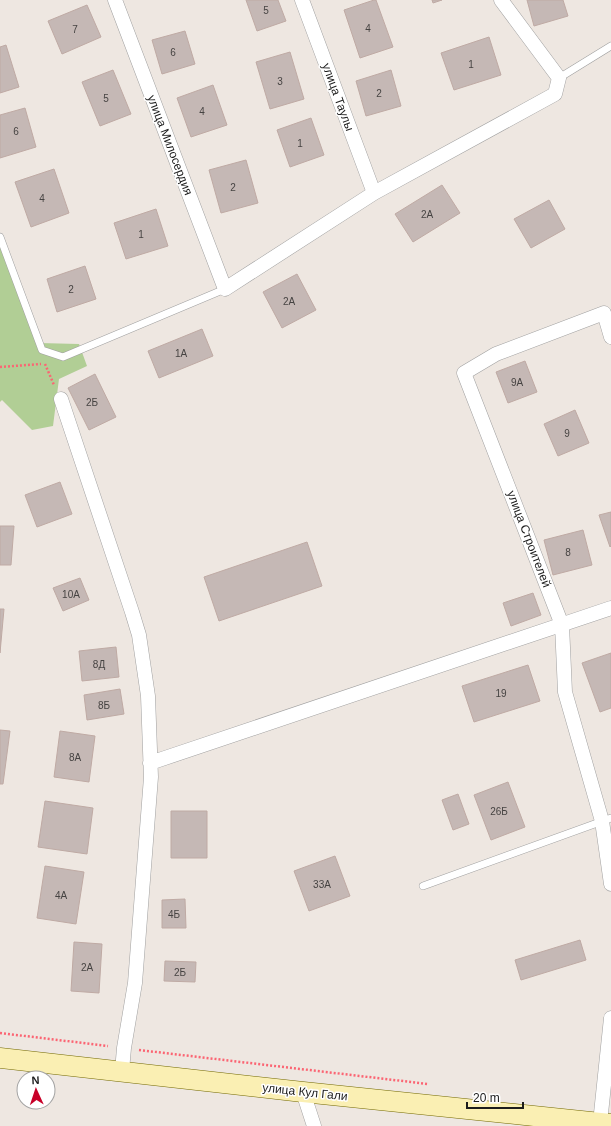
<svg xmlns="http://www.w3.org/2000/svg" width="611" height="1126" viewBox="0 0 611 1126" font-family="Arial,sans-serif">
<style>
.forest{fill:#b1ce95}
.building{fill:#c5b8b5;stroke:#bfaaa4}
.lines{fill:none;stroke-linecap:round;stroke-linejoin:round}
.lane-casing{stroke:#a0a0a0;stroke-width:8}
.street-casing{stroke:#a0a0a0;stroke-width:15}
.secondary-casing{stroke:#736903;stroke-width:21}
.path{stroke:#fb6573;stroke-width:2.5;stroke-dasharray:2 2;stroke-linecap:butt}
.lane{stroke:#fff;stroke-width:7}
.street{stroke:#fff;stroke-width:14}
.secondary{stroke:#faefb3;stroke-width:20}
.labels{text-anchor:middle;stroke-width:3;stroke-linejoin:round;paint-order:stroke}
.number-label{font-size:10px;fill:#464342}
.street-label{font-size:12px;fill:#1c1c1c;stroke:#fff}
</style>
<rect width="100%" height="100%" fill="#eee7e1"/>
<path class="forest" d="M0,245L39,343L79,344L87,366L59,379L53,426L32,430L2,400L0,402Z"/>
<path class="building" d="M246,0H278L286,21L257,31Z
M374,0H376L393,47L360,58L344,10Z
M432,0H442L433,3Z
M527,0H563L568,16L534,26Z
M87,5L101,37L62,54L48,21Z
M185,31L195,64L162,74L152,40Z
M489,37L501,75L454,90L441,53Z
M6,45L19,87L0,93V47Z
M290,52L304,99L270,109L256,62Z
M113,70L131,114L100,126L82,82Z
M391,70L401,106L366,116L356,81Z
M213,85L227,125L191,137L177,98Z
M25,108L36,147L0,158V115Z
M311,118L324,155L290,167L277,130Z
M246,160L258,203L221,213L209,170Z
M54,169L69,213L31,227L15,182Z
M442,185L460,213L413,242L395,214Z
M549,200L565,229L531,248L514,219Z
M156,209L168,246L126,259L114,223Z
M85,266L96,299L57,312L47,279Z
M297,274L316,310L282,328L263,292Z
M202,329L213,356L159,378L148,351Z
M525,361L537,392L508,403L496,372Z
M95,374L116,417L89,430L68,388Z
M575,410L589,443L558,456L544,424Z
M60,482L72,514L37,527L25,495Z
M611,512V546L610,547L599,515Z
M0,526H14L11,565H0Z
M583,530L592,565L553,575L544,540Z
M307,542L322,586L219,621L204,577Z
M80,578L89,600L63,611L53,588Z
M533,593L541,615L511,626L503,603Z
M0,609H4L0,653Z
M116,647L119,677L82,681L79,651Z
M611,653V708L600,712L582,663Z
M528,665L540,701L474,722L462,686Z
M120,689L124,714L87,720L84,695Z
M0,730L10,731L3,784H0Z
M60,731L95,736L89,782L54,777Z
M508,782L525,827L491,840L474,795Z
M458,794L469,824L453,830L442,800Z
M45,801L93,808L87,854L38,847Z
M171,811H207V858H171Z
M335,856L350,896L309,911L294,871Z
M45,866L84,872L76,924L37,918Z
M185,899L186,928H162V900Z
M580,940L586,960L521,980L515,960Z
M74,942L102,944L99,993L71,991Z
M165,961L196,962L195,982L164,981Z"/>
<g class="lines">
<defs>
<path id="lane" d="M559,78L611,46
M0,237L42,350L63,357L225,289
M423,886L611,818"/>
<path id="street" d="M115,0L225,289L374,193L555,94L559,78L501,0
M302,0L374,193
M611,337L604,313L496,354L464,373L562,625L565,692L602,821L611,884
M61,399L132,612L139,635L148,696L151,777L135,983L124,1048L122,1071
M150,763L611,608
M303,1092L314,1126
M600,1123L611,1018"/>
<path id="secondary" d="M0,1058L303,1092L611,1124"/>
</defs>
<use href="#lane" class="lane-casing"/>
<use href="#street" class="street-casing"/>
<use href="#secondary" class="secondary-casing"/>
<path class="path" d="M45,364L54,385
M0,367L41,364
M0,1033L108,1046
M139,1050L428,1084"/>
<use href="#lane" class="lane"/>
<use href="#street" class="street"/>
<use href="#secondary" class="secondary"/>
</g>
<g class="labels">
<g class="number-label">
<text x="266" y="14">5</text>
<text x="368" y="32">4</text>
<text x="75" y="33">7</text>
<text x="173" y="56">6</text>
<text x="471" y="68">1</text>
<text x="280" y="85">3</text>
<text x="379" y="97">2</text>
<text x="106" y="102">5</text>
<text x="202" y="115">4</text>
<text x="16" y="135">6</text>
<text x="300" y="147">1</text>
<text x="233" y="191">2</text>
<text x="42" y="202">4</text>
<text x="427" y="218">2А</text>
<text x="141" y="238">1</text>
<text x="71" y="293">2</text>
<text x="289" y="305">2А</text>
<text x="181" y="357">1А</text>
<text x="517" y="386">9А</text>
<text x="92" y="406">2Б</text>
<text x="567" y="437">9</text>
<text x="568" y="556">8</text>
<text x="71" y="598">10А</text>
<text x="99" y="668">8Д</text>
<text x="501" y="697">19</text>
<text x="104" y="709">8Б</text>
<text x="75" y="761">8А</text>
<text x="499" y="815">26Б</text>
<text x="322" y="888">33А</text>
<text x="61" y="899">4А</text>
<text x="174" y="918">4Б</text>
<text x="87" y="971">2А</text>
<text x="180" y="976">2Б</text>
</g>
<g class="street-label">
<text transform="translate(338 97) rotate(70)" y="4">улица Таулы</text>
<text transform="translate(170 145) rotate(69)" y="4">улица Милосердия</text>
<text transform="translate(529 539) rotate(69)" y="4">улица Строителей</text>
<text transform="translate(305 1092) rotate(6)" y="4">улица Кул Гали</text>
</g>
</g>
<g transform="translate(36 1090) rotate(357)"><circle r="19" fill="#ffffff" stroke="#a4a4a4"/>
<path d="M0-3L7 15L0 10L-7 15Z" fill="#c80028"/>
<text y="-6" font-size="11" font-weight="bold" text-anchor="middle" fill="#1c1c1c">N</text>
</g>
<path d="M467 1102v6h56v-6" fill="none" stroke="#1c1c1c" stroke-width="2"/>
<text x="473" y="1102" font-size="12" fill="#1c1c1c" stroke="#ffffff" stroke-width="3" paint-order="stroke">20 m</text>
</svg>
